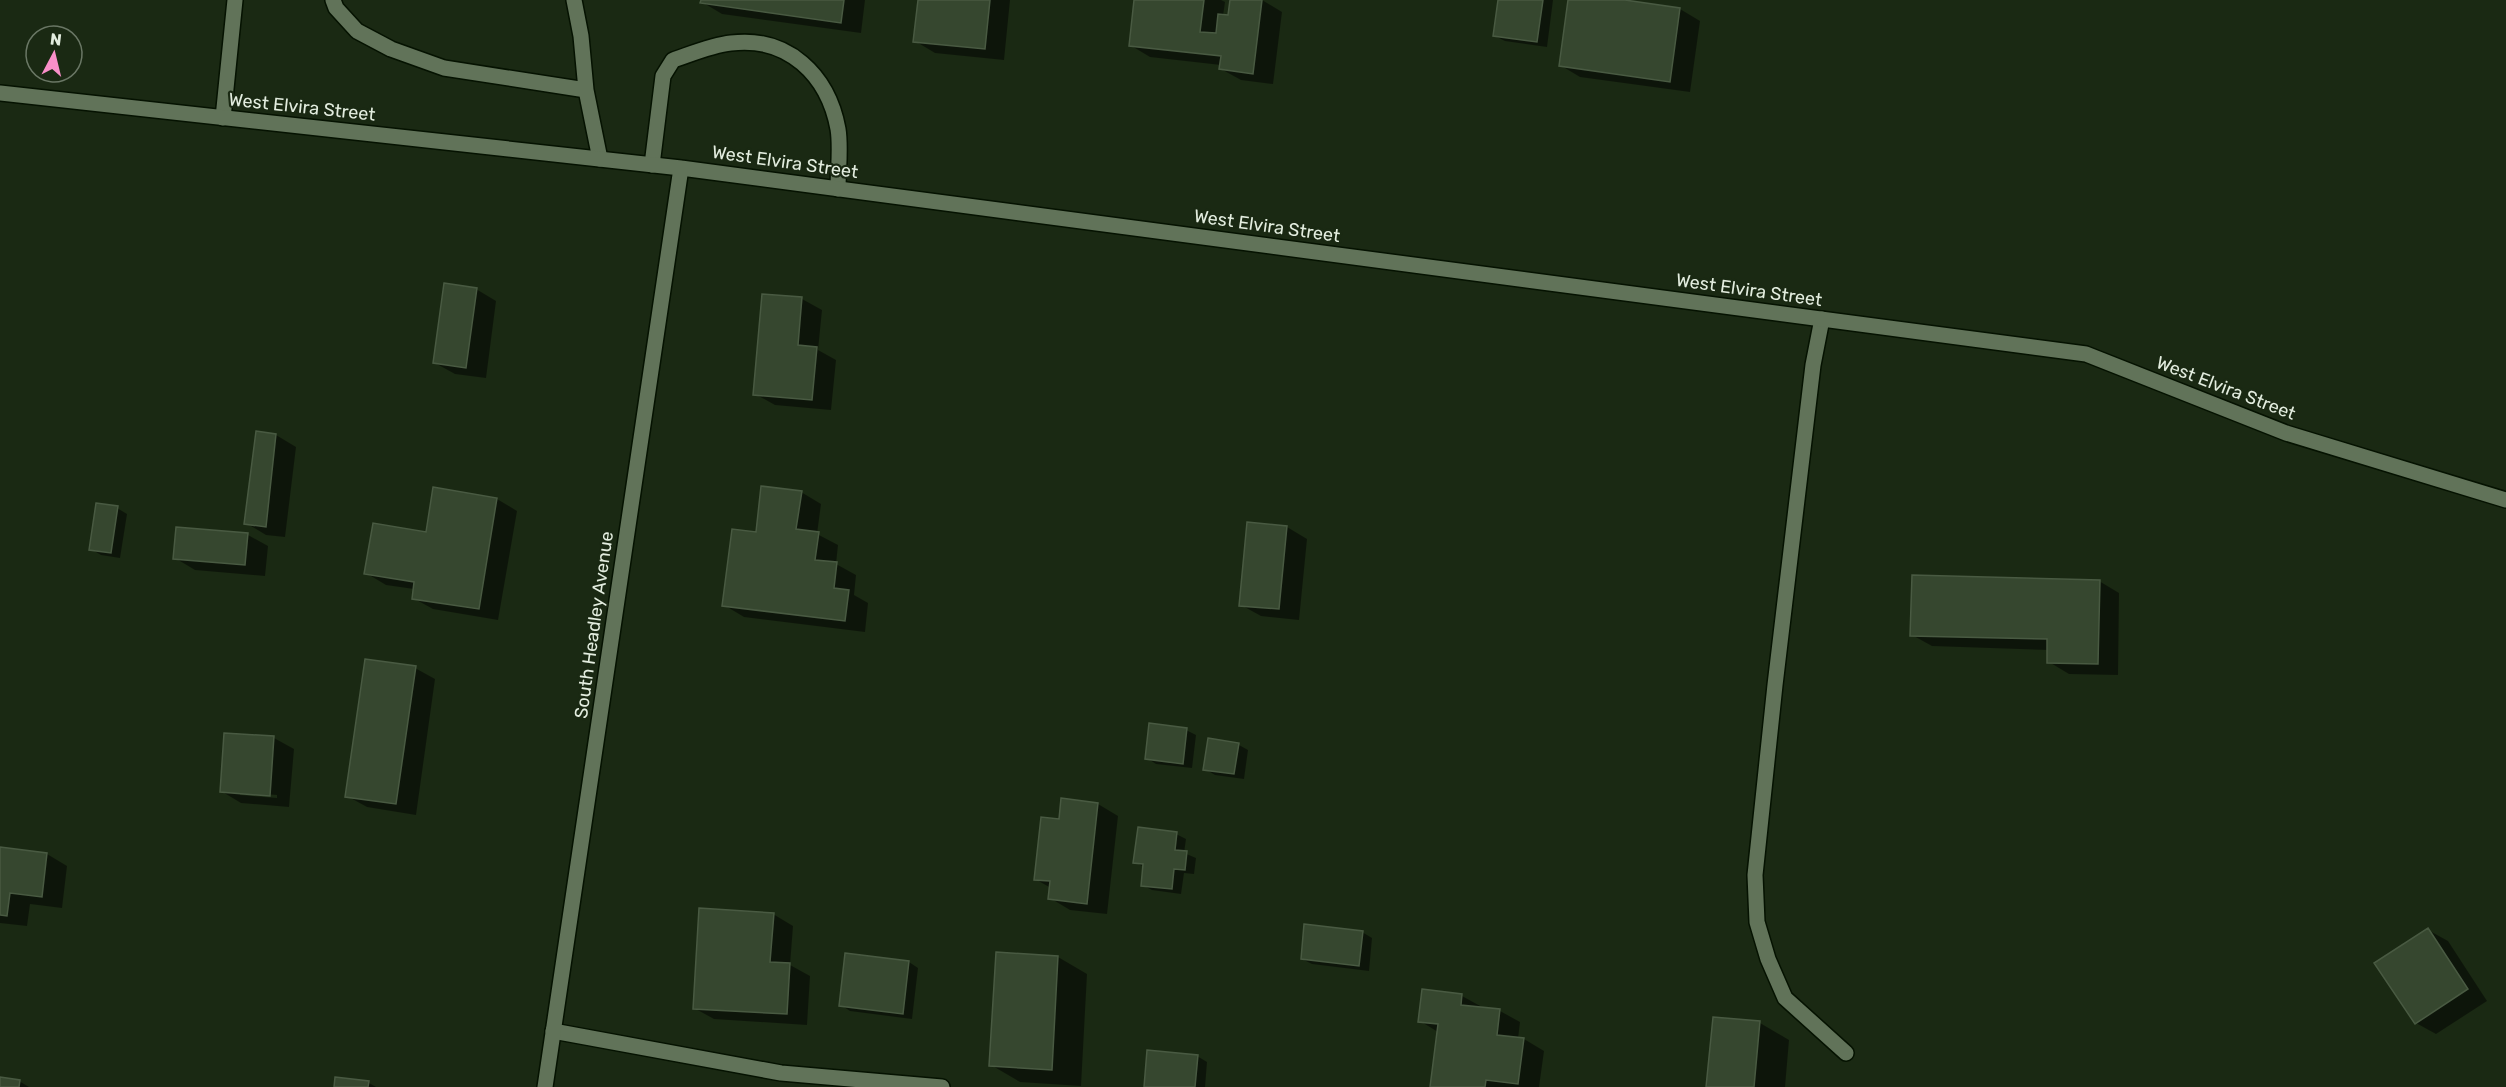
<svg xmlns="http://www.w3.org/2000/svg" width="2506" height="1087" viewBox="0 0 2506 1087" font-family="Rubik,sans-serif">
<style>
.shadow{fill:#0007;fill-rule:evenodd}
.building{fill:#36472f;stroke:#495a42;stroke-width:1.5}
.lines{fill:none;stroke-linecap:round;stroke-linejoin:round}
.lane-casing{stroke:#051201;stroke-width:18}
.street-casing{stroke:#051201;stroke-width:18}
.lane{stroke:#617359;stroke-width:15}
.street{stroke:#617359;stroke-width:15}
.labels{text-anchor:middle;stroke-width:4.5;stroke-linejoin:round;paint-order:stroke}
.street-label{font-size:18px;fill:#e3eddf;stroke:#1a2913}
</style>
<rect width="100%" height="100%" fill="#1a2913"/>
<path class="shadow" d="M702,0H865L861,33L722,14L702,2Z
M919,0H1010L1004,60L935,53L915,41Z
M1135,0H1221L1225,2L1223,16L1230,17L1232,0H1262L1282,12L1273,84L1241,80L1221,69V65L1150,57L1130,45Z
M1500,0H1553L1547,47L1505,41L1495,36Z
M1569,0H1615L1680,9L1700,21L1690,92L1580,77L1560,65Z
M476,289L496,301L486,378L455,374L435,363Z
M802,299L822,310L818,350L836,360L831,410L775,405L755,394Z
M257,433L276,435L296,447L285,537L266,535L246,523Z
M801,492L821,504L817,534L838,545L836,564L856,575L854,595L868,603L865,632L744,617L724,605L757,534Z
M497,499L517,511L498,620L433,609L413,598L414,589L386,585L366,573L427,534Z
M117,508L127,514L120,558L101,555L91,549Z
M1287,527L1307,539L1299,620L1261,616L1241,605Z
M177,528L248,535L268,546L265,576L195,570L175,558Z
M2099,581L2119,593L2118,675L2069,674L2049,662V650L1932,646L1912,635Z
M415,668L435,679L416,815L367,807L347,796Z
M1186,730L1196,735L1192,768L1156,764L1147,758Z
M274,738L294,749L289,807L241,803L221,791ZM240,792L277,795V798L240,795Z
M1239,745L1248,750L1244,779L1215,775L1205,769Z
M1098,804L1118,816L1107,914L1070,910L1050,898L1051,888L1035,879L1060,821Z
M1176,834L1186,839L1184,853L1196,858L1194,874L1184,873L1181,894L1152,890L1142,885L1144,867L1135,862Z
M0,849L47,854L67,866L62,908L30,904L27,926L0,923Z
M773,914L793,926L790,965L810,976L807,1025L714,1019L694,1008Z
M2428,930L2448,941L2487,1001L2436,1034L2416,1023Z
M1362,932L1372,938L1369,971L1312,964L1302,959Z
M1058,957L1087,974L1081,1086L1020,1082L991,1065Z
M909,962L918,968L912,1019L850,1011L841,1005Z
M1462,996L1482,1007L1500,1011L1520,1022L1518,1039H1524L1544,1051L1539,1087H1432L1438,1032L1420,1021Z
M1714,1019L1760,1023L1789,1040L1785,1087H1707Z
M1197,1056L1207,1062L1205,1087H1146Z
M0,1079L19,1081L29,1087H0Z
M337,1079L369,1083L376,1087H335Z"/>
<path class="building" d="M701,0H844L841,23L700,3Z
M918,0H990L985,49L913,42Z
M1134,0H1204L1200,32L1216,33L1218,14L1228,15L1230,0H1262L1253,74L1219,69L1221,56L1129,46Z
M1498,0H1543L1537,42L1493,36Z
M1568,0H1625L1680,8L1670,82L1559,66Z
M444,283L477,288L466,368L433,363Z
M762,294L802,297L798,345L817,347L812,400L753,395Z
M256,431L276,434L266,527L244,524Z
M761,486L802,491L796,529L819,532L815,560L837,562L834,588L849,590L845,621L722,606L732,529L756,532Z
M433,487L497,498L479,609L412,599L414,582L364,574L373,523L426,532Z
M96,503L118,506L111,553L89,550Z
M1247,522L1287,526L1279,609L1239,606Z
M176,527L248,533L245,565L173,559Z
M1912,575L2100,580L2098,664L2047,663V639L1910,636Z
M365,659L416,666L396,804L345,797Z
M1149,723L1187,728L1183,764L1145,759Z
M224,733L274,736L270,796L220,792Z
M1208,738L1239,743L1234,774L1203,770Z
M1061,798L1098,803L1087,904L1048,899L1050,881L1034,880L1041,817L1059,819Z
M1138,827L1177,832L1175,850L1187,851L1185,870L1174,869L1172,889L1141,886L1143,864L1133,863Z
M0,847L47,853L42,897L10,893L7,916L0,915Z
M699,908L774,913L770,962L790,963L787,1014L693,1009Z
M1304,924L1363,931L1359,966L1301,959Z
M2428,928L2468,989L2415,1024L2374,963Z
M996,952L1058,956L1052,1070L989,1066Z
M845,953L909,961L903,1014L839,1006Z
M1422,989L1462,994L1461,1005L1500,1009L1497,1035L1524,1038L1518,1084L1486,1080L1485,1087H1430L1438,1024L1418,1022Z
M1713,1017L1760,1021L1754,1087H1706Z
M1147,1050L1198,1055L1195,1087H1144Z
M0,1077L20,1080L19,1087H0Z
M335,1077L369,1081L368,1087H334Z"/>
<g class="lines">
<defs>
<path id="lane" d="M333,0L336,8L357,31L391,49L444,68L586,90
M574,0L581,36L586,90L600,159
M223,118L235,0
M652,165L663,76L673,60C691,54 712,45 731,43C788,36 828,75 838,129C841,147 838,170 838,189
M1822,319L1813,365L1775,685L1755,875L1757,922L1768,959L1785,998L1846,1053
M553,1031L781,1073L942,1087"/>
<path id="street" d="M0,93L681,168L2086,354L2286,433L2506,500
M545,1087L681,168"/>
</defs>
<use href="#lane" class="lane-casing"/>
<use href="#street" class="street-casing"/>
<use href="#lane" class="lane"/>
<use href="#street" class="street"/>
</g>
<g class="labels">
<g class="street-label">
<text transform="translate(302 107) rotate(6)" y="6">West Elvira Street</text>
<text transform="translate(785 162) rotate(8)" y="6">West Elvira Street</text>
<text transform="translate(1267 226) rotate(8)" y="6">West Elvira Street</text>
<text transform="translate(1749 290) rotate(8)" y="6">West Elvira Street</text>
<text transform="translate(2226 388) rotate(21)" y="6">West Elvira Street</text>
<text transform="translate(594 625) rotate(-82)" y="6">South Headley Avenue</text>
</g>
</g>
<g transform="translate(54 54) rotate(7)"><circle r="28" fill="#1a2913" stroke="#6a7765" stroke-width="1.5"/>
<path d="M0-4.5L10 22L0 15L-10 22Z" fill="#f98fc9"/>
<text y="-9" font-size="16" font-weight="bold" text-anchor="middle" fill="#e3eddf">N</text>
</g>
</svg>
